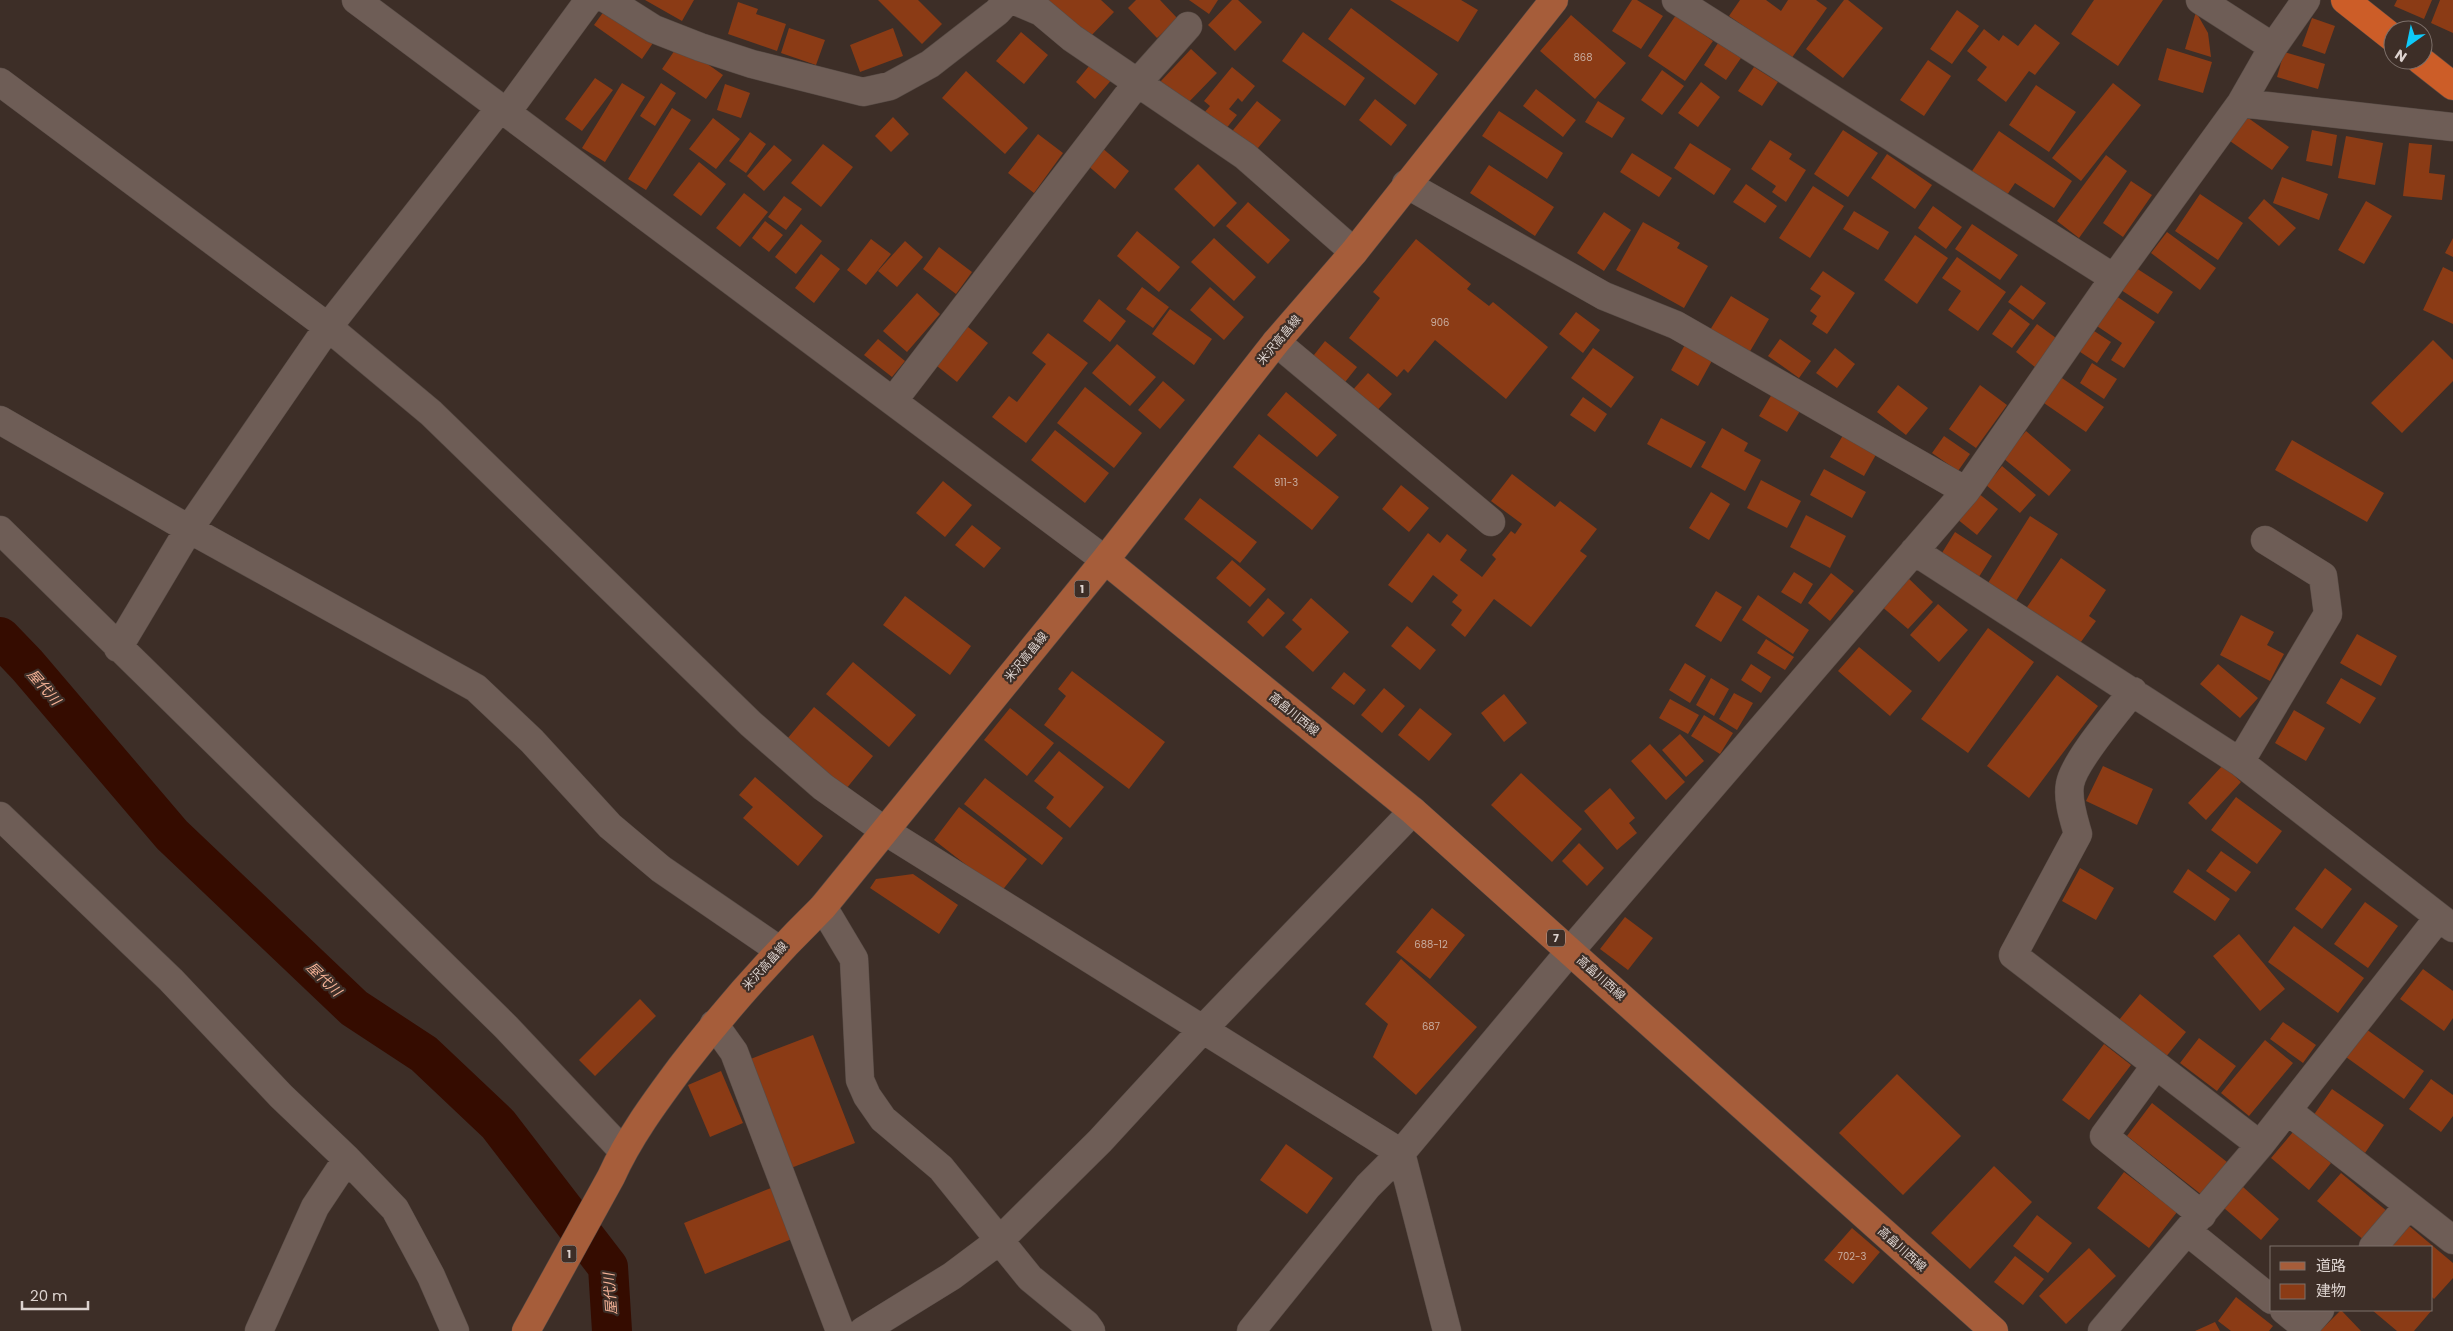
<svg xmlns="http://www.w3.org/2000/svg" width="2453" height="1331" viewBox="0 0 2453 1331" font-family="Poppins,'Noto Sans JP',sans-serif">
<style>
.lines{fill:none;stroke-linecap:round;stroke-linejoin:round}
.river{stroke:#350c00;stroke-width:40}
.building{fill:#8b3b15}
.minor-casing{stroke:#574b45;stroke-width:29}
.major-casing{stroke:#574b45;stroke-width:29}
.highway-casing{stroke:#574b45;stroke-width:29}
.minor{stroke:#6e5d56;stroke-width:28}
.major{stroke:#a65d3a;stroke-width:28}
.highway{stroke:#cc5d28;stroke-width:28}
.labels{text-anchor:middle;stroke-width:4.5;stroke-linejoin:round;paint-order:stroke}
.number-label{font-size:10px;fill:#c8ada0}
.shield{fill:#3d2e27;stroke:#ada29d;stroke-width:1}
.shield-label{font-size:11px;font-weight:bold;fill:#ddd3cf}
.street-label{font-size:12px;fill:#ddd3cf;stroke:#3d2e27}
.water-label{font-size:14px;font-style:italic;fill:#f7b397;stroke:#3d2e27}
</style>
<rect width="100%" height="100%" fill="#3d2e27"/>
<g class="lines">
<path class="river" d="M0,637L27,665L172,835L354,1008L424,1054L498,1124L608,1267L612,1331"/>
</g>
<path class="building" d="M645,0H694L682,21Z
M878,0H918L942,24L922,44Z
M1046,0H1101L1114,12L1088,39Z
M1136,0H1160L1178,19L1157,38L1128,8Z
M1189,0H1218L1209,14Z
M1232,0H1238L1262,22L1235,51L1208,25Z
M1390,0H1461L1478,10L1458,42Z
M1632,0H1637L1663,16L1641,49L1612,31Z
M1740,0H1766L1781,11L1788,0H1816L1827,8L1791,59L1729,16Z
M1844,0H1848L1883,28L1843,78L1806,49Z
M2094,0H2163L2118,66L2071,34Z
M2397,0H2432L2424,19L2394,6Z
M2440,0H2453V33L2431,23Z
M738,2L758,9L756,14L786,24L777,51L728,34Z
M607,7L655,40L642,59L594,25Z
M1351,8L1438,74L1415,105L1328,39Z
M1957,10L1979,26L1952,64L1930,49Z
M2196,12L2208,33L2211,57L2185,49Z
M1571,15L1626,63L1595,99L1540,51Z
M1676,15L1713,41L1685,81L1648,56Z
M2312,18L2335,26L2325,54L2302,46Z
M2035,24L2060,43L2035,75L2029,71L2006,102L1977,80L1987,67L1967,51L1984,29L1999,41L2003,35L2018,46Z
M789,28L825,40L816,65L781,53Z
M893,28L903,56L860,72L850,45Z
M1021,32L1048,55L1024,84L996,61Z
M1303,32L1365,78L1345,106L1282,61Z
M1718,43L1741,58L1726,80L1704,65Z
M679,44L723,75L706,99L662,69Z
M2167,48L2212,62L2203,93L2158,80Z
M1191,49L1217,73L1185,106L1160,82Z
M2284,52L2325,64L2318,89L2277,77Z
M1094,60L1114,77L1095,99L1076,82Z
M1928,60L1951,76L1924,116L1900,100Z
M1232,67L1255,86L1242,102L1238,98L1229,109L1237,115L1225,130L1204,113L1210,106L1204,101Z
M1754,67L1778,82L1762,106L1738,91Z
M1662,70L1684,86L1662,115L1641,100Z
M966,71L1028,128L1005,154L942,98Z
M595,78L613,90L582,131L565,119Z
M1701,82L1720,97L1698,127L1678,113Z
M622,83L645,97L605,162L582,148Z
M661,83L676,93L655,126L640,116Z
M2113,83L2141,105L2081,181L2052,158Z
M725,84L750,93L741,118L717,110Z
M2036,85L2076,112L2049,152L2009,125Z
M1536,89L1576,120L1563,137L1523,106Z
M1375,99L1407,125L1391,146L1359,120Z
M1257,101L1281,120L1253,154L1229,135Z
M1598,101L1625,118L1612,138L1585,122Z
M672,108L691,120L646,190L628,179Z
M1499,111L1563,153L1547,179L1482,136Z
M2244,115L2289,147L2272,170L2227,139Z
M893,117L909,134L891,152L875,136Z
M713,118L740,139L716,169L689,149Z
M1843,130L1878,153L1848,197L1814,174Z
M2312,130L2337,135L2332,166L2306,161Z
M1999,131L2072,181L2054,208L2015,183L2005,198L1970,174Z
M750,132L766,144L746,173L729,161Z
M1038,134L1063,153L1034,193L1008,173Z
M2346,136L2383,143L2375,185L2338,178Z
M1770,140L1792,154L1789,159L1806,170L1786,202L1772,192L1776,186L1751,169Z
M1690,143L1731,169L1714,195L1674,168Z
M2409,143L2432,145L2429,173L2445,175L2442,200L2403,196Z
M823,144L853,167L821,207L791,183Z
M774,145L792,160L764,191L747,176Z
M1101,147L1129,171L1115,189L1086,164Z
M1632,153L1672,178L1659,197L1620,172Z
M1887,154L1932,185L1915,209L1871,178Z
M2106,155L2127,171L2079,238L2057,221Z
M699,162L726,184L701,216L673,195Z
M1198,164L1237,203L1214,227L1174,189Z
M1489,165L1554,207L1535,236L1470,193Z
M2282,177L2328,194L2319,220L2273,203Z
M2131,181L2152,195L2123,237L2103,223Z
M1746,184L1777,206L1765,223L1733,202Z
M1813,186L1844,206L1810,258L1779,238Z
M744,193L768,212L740,247L716,228Z
M2200,194L2243,223L2218,260L2175,231Z
M784,196L802,209L786,230L768,217Z
M2264,199L2296,228L2279,246L2248,218Z
M2366,201L2392,216L2364,264L2338,250Z
M1248,202L1290,240L1268,264L1226,226Z
M1933,206L1962,227L1946,249L1918,228Z
M1854,211L1889,232L1878,250L1843,229Z
M1604,212L1631,230L1604,271L1577,253Z
M765,221L783,235L769,252L752,238Z
M1643,222L1680,243L1677,248L1708,266L1684,308L1616,270Z
M801,224L822,241L796,274L775,257Z
M1972,224L2018,255L2000,280L1955,249Z
M1137,231L1180,267L1159,292L1117,256Z
M2167,232L2216,268L2200,290L2151,253Z
M1915,235L1948,258L1917,304L1884,280Z
M1214,238L1256,277L1234,301L1191,262Z
M2453,238V257L2445,253Z
M871,239L891,254L866,285L847,270Z
M1416,239L1471,284L1467,289L1489,306L1493,302L1548,347L1506,399L1435,340L1408,373L1404,369L1397,377L1349,338L1380,298L1373,292Z
M905,241L923,257L897,287L878,271Z
M939,247L972,272L956,294L923,269Z
M821,254L840,269L814,303L795,288Z
M1957,257L2006,292L1978,331L1948,310L1961,291L1942,278Z
M2443,267L2453,272V324L2423,310Z
M2136,268L2173,292L2158,314L2121,290Z
M1823,271L1855,293L1827,334L1812,324L1817,316L1810,311L1821,296L1810,289Z
M2021,285L2046,303L2033,320L2008,302Z
M1142,287L1169,307L1153,328L1126,309Z
M1210,287L1244,317L1224,340L1190,310Z
M917,293L940,314L907,352L883,331Z
M2113,294L2155,322L2124,368L2111,360L2122,343L2094,324Z
M1731,296L1769,319L1749,353L1710,330Z
M1099,299L1126,321L1110,342L1083,321Z
M1170,309L1212,339L1194,365L1152,334Z
M2010,309L2030,324L2012,348L1992,334Z
M1576,312L1600,330L1583,353L1559,334Z
M963,323L988,343L957,382L932,362Z
M2037,324L2056,338L2035,367L2016,352Z
M2088,327L2111,342L2097,363L2074,348Z
M1048,333L1088,363L1026,443L992,417L1009,396L1017,402L1046,364L1032,353Z
M878,339L905,361L892,377L864,355Z
M1780,339L1811,361L1799,378L1768,356Z
M2433,340L2453,360V381L2402,433L2371,403Z
M1325,341L1357,367L1342,386L1310,360Z
M1687,341L1714,357L1698,386L1671,370Z
M1117,344L1156,377L1130,406L1092,373Z
M1593,348L1634,377L1611,408L1571,378Z
M1835,348L1855,364L1837,388L1816,373Z
M2092,363L2117,379L2104,399L2080,383Z
M1368,373L1392,394L1374,414L1350,393Z
M2059,376L2104,407L2086,432L2041,401Z
M1163,381L1185,400L1160,429L1138,410Z
M1898,385L1928,408L1906,435L1877,412Z
M1980,385L2007,405L1976,448L1949,429Z
M1085,387L1142,433L1114,468L1057,423Z
M1286,392L1337,435L1317,457L1267,415Z
M1772,394L1800,411L1787,432L1759,416Z
M1583,397L1607,414L1595,432L1570,415Z
M1661,418L1706,442L1691,468L1647,444Z
M1722,428L1748,443L1744,451L1761,460L1745,491L1701,467Z
M1055,430L1109,473L1085,503L1031,460Z
M2026,431L2071,470L2049,496L2003,458Z
M1845,432L1878,451L1864,476L1830,457Z
M1259,434L1339,497L1312,530L1233,467Z
M1944,436L1970,454L1958,471L1932,453Z
M2292,440L2384,493L2367,522L2275,470Z
M2002,466L2036,495L2020,513L1986,485Z
M1824,469L1866,492L1852,518L1810,495Z
M1512,474L1555,507L1560,501L1597,529L1580,551L1587,556L1531,627L1494,599L1465,637L1451,625L1462,610L1452,602L1458,595L1433,575L1412,603L1388,585L1428,533L1440,543L1447,534L1467,550L1460,560L1482,577L1496,559L1492,555L1511,531L1515,534L1522,524L1491,501Z
M1761,480L1801,501L1787,528L1747,508Z
M943,481L972,505L945,537L916,513Z
M1401,485L1429,508L1409,532L1382,509Z
M1711,492L1730,504L1709,540L1689,528Z
M1978,493L1998,509L1977,535L1957,519Z
M1200,498L1257,542L1240,563L1184,519Z
M1806,515L1846,536L1830,568L1790,547Z
M2030,516L2058,534L2016,601L1988,583Z
M972,525L1001,548L984,568L955,545Z
M1955,532L1992,556L1977,580L1940,556Z
M2061,558L2106,590L2089,616L2096,621L2078,646L2025,610Z
M1232,560L1266,589L1250,607L1216,578Z
M1794,572L1813,584L1801,604L1781,592Z
M1831,573L1854,591L1830,621L1808,603Z
M1906,576L1933,602L1908,629L1880,605Z
M1716,591L1742,607L1721,642L1695,626Z
M1758,595L1809,630L1793,654L1742,620Z
M905,596L971,646L950,675L883,625Z
M1268,598L1285,613L1263,637L1247,622Z
M1311,598L1349,632L1313,672L1285,647L1302,629L1292,620Z
M1938,604L1968,630L1939,662L1910,635Z
M2241,615L2274,632L2267,645L2284,654L2270,681L2220,655Z
M1407,626L1436,650L1420,670L1391,646Z
M1988,628L2034,662L1968,753L1921,719Z
M2357,634L2397,656L2381,686L2340,663Z
M1766,639L1794,657L1785,670L1757,653Z
M1859,647L1912,691L1890,716L1838,671Z
M853,662L916,715L889,747L826,694Z
M1685,663L1706,676L1690,703L1669,690Z
M1751,664L1771,677L1761,693L1741,680Z
M2218,664L2258,698L2240,718L2200,684Z
M1072,671L1165,742L1129,789L1044,725L1066,696L1058,689Z
M1344,672L1366,690L1354,705L1331,688Z
M2057,675L2098,706L2029,798L1987,766Z
M1711,678L1729,689L1714,716L1696,705Z
M2341,678L2376,698L2360,724L2326,703Z
M1384,688L1405,706L1382,733L1361,715Z
M1734,693L1753,703L1737,730L1719,719Z
M1504,694L1527,723L1504,742L1481,713Z
M1670,699L1699,715L1688,734L1659,718Z
M814,707L873,756L846,789L787,739Z
M1010,708L1054,743L1027,776L984,740Z
M1420,708L1452,734L1429,761L1398,735Z
M2294,710L2325,728L2306,761L2275,743Z
M1704,715L1733,733L1720,754L1691,736Z
M1680,734L1704,761L1686,777L1662,750Z
M1650,744L1685,782L1666,800L1631,761Z
M1059,751L1104,787L1070,828L1046,808L1054,797L1034,781Z
M2223,765L2241,782L2206,820L2188,803Z
M2103,766L2153,789L2137,825L2086,801Z
M1521,773L1582,829L1552,862L1491,805Z
M755,777L823,836L798,866L743,818L753,807L739,795Z
M985,778L1063,838L1042,865L964,804Z
M1610,788L1635,818L1629,823L1637,833L1617,850L1584,811Z
M2236,797L2282,831L2257,864L2211,830Z
M959,807L1027,859L1001,892L934,840Z
M1579,843L1604,868L1587,886L1562,861Z
M2221,851L2251,872L2236,892L2206,871Z
M2080,868L2114,888L2096,920L2062,901Z
M2325,868L2352,889L2322,929L2295,909Z
M2188,869L2230,899L2215,921L2173,892Z
M913,874L958,905L939,934L870,888L876,879Z
M2365,902L2398,926L2368,968L2334,944Z
M1432,908L1465,935L1430,979L1396,952Z
M1625,917L1653,938L1628,970L1600,949Z
M2294,926L2364,978L2338,1013L2268,962Z
M2239,934L2285,989L2260,1011L2213,956Z
M1401,959L1477,1027L1416,1095L1373,1057L1388,1024L1365,1004Z
M2423,969L2453,991V1018L2444,1031L2400,999Z
M2140,994L2186,1032L2165,1058L2119,1020Z
M640,999L656,1016L595,1076L579,1060Z
M2283,1022L2316,1045L2303,1063L2270,1039Z
M2366,1029L2424,1071L2404,1099L2346,1057Z
M813,1035L855,1143L791,1168L748,1060Z
M2199,1038L2236,1066L2217,1091L2180,1063Z
M2265,1040L2293,1063L2249,1116L2221,1093Z
M2104,1044L2131,1065L2089,1120L2062,1100Z
M721,1071L743,1123L710,1137L688,1085Z
M1897,1074L1961,1136L1903,1195L1839,1133Z
M2431,1079L2453,1095V1116L2441,1132L2409,1109Z
M2332,1089L2384,1125L2365,1153L2313,1116Z
M2152,1103L2227,1162L2202,1195L2127,1136Z
M2293,1132L2331,1163L2309,1190L2271,1158Z
M1286,1144L1333,1178L1307,1214L1260,1180Z
M1994,1166L2032,1202L1970,1269L1931,1233Z
M2124,1172L2177,1212L2149,1248L2097,1208Z
M2341,1173L2388,1212L2365,1241L2317,1201Z
M2243,1187L2279,1219L2261,1240L2224,1208Z
M771,1188L792,1239L705,1274L684,1223Z
M2037,1215L2072,1243L2048,1273L2013,1246Z
M2408,1225L2453,1263V1278L2434,1299L2432,1297V1247H2389Z
M1852,1228L1880,1252L1853,1284L1824,1260Z
M2089,1248L2116,1276L2066,1324L2039,1296Z
M2015,1256L2044,1279L2023,1305L1994,1282Z
M2236,1297L2273,1326L2269,1331H2231L2218,1321Z
M2341,1310L2361,1331H2320Z
M2372,1310H2432L2414,1331H2397Z
M2215,1322L2220,1331H2195Z"/>
<g class="lines">
<defs>
<path id="minor" d="M356,0L1105,560
M608,0L654,29L700,47L752,64L863,92L890,86L930,64L997,12L1008,0
M1013,0L1041,12L1072,38L1245,156L1354,252
M1676,0L2114,278
M2200,0L2273,47
M0,82L328,327L431,413L751,724L823,787L885,831L1401,1153L1447,1331
M2241,103L2453,127
M1406,184L1604,296L1676,325L1966,491
M1276,342L1491,522
M893,401L1138,82L1188,26
M0,420L189,529L476,688L532,741L610,826L661,869L779,950
M0,530L506,1027L623,1151
M1914,551L2240,762L2453,928
M118,648L189,529L328,327L493,117L512,105L589,0
M2133,691C2117,712 2074,761 2070,784C2067,800 2074,820 2078,834L2013,955L2260,1145
M2240,762L2328,614L2323,576L2265,540
M0,816L171,980L281,1096L347,1159L395,1209L431,1276L455,1331
M823,907L854,959L860,1080L867,1096L883,1119L941,1168L1030,1278L1086,1324L1091,1331
M714,1024L734,1052L840,1331
M2156,1065L2104,1136L2202,1215
M2288,1111L2453,1240
M2188,1232L2272,1300
M2373,1247L2408,1206
M2284,1310L2305,1327L2320,1310
M259,1331L315,1207L347,1159
M863,1331L952,1276L1000,1240L1100,1141L1204,1028L1413,811
M1251,1331L1368,1186L1401,1153L1571,950L1966,491L2114,278L2241,103L2273,47L2306,0
M2102,1331L2260,1145L2439,917"/>
<path id="major" d="M1105,560L1413,811L1994,1331
M526,1331L611,1177C629,1137 655,1102 681,1067C725,1010 772,957 823,907L1105,560L1276,342L1354,252L1554,0"/>
<path id="highway" d="M2345,0L2393,38
M2420,60L2453,86"/>
</defs>
<use href="#minor" class="minor-casing"/>
<use href="#major" class="major-casing"/>
<use href="#highway" class="highway-casing"/>
<use href="#minor" class="minor"/>
<use href="#major" class="major"/>
<use href="#highway" class="highway"/>
</g>
<g class="labels">
<g class="number-label">
<text x="1583" y="61">868</text>
<text x="1440" y="326">906</text>
<text x="1286" y="486">911-3</text>
<text x="1431" y="948">688-12</text>
<text x="1431" y="1030">687</text>
<text x="1852" y="1260">702-3</text>
</g>
<g class="shield">
<rect x="1074.5" y="580.5" width="15" height="17" rx="4"/>
<rect x="1547" y="929.5" width="18" height="17" rx="4"/>
<rect x="561.5" y="1245.5" width="15" height="17" rx="4"/>
</g>
<g class="shield-label">
<text x="1082" y="593">1</text>
<text x="1556" y="942">7</text>
<text x="569" y="1258">1</text>
</g>
<g class="street-label">
<text transform="translate(1279 340) rotate(-50)" y="4">米沢高畠線</text>
<text transform="translate(1026 657) rotate(-51)" y="4">米沢高畠線</text>
<text transform="translate(1294 714) rotate(39)" y="4">高畠川西線</text>
<text transform="translate(765 966) rotate(-48)" y="4">米沢高畠線</text>
<text transform="translate(1601 978) rotate(42)" y="4">高畠川西線</text>
<text transform="translate(1902 1249) rotate(42)" y="4">高畠川西線</text>
</g>
<g class="water-label">
<text transform="translate(44 687) rotate(49)" y="5">屋代川</text>
<text transform="translate(324 979) rotate(44)" y="5">屋代川</text>
<text transform="translate(610 1294) rotate(-94)" y="5">屋代川</text>
</g>
</g>
<rect x="2270" y="1246" width="162" height="65" fill="#3d2e27" stroke="#7d706a"/>
<rect x="2280" y="1262" width="25" height="8" fill="#a65d3a" stroke="#7d706a"/>
<text x="2316" y="1271" font-size="15" fill="#ddd3cf">道路</text>
<rect x="2280" y="1284" width="25" height="15" fill="#8b3b15" stroke="#7d706a"/>
<text x="2316" y="1296" font-size="15" fill="#ddd3cf">建物</text>
<g transform="translate(2408 45) rotate(213)"><circle r="24" fill="#3d2e27" stroke="#7d706a"/>
<path d="M0-4L9 19L0 12L-9 19Z" fill="#0ecafa"/>
<text y="-8" font-size="14" font-weight="bold" text-anchor="middle" fill="#ddd3cf">N</text>
</g>
<path d="M22 1301v8h66v-8" fill="none" stroke="#ddd3cf" stroke-width="2.5"/>
<text x="30" y="1301" font-size="15" fill="#ddd3cf" stroke="#3d2e27" stroke-width="4" paint-order="stroke">20 m</text>
</svg>
